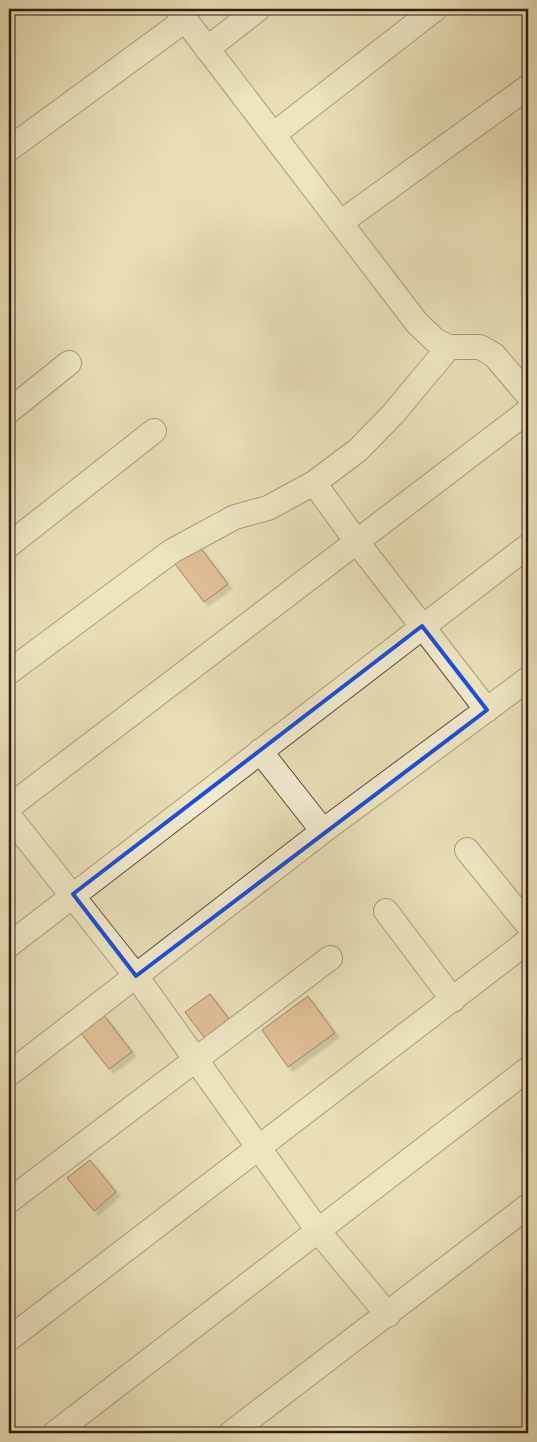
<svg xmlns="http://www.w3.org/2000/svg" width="537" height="1442" viewBox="0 0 537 1442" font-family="Alegreya,serif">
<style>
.building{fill:#d6976e;stroke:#331b0d;filter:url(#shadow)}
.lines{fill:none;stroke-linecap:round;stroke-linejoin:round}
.street-casing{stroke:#604c38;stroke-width:26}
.street{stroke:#f1ead0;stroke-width:24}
.marked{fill:none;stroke:#1d4ed8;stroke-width:4;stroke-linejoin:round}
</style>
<defs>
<filter id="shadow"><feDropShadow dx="4.5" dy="4.5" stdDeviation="1" flood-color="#0004"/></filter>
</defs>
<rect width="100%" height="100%" fill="#e9deb7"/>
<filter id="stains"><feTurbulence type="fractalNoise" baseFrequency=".004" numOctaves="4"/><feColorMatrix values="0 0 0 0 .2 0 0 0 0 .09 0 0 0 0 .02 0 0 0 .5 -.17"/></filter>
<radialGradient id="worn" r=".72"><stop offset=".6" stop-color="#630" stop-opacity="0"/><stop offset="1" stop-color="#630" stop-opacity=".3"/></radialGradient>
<path class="building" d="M199,546L228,584L204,602L175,564Z
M210,994L235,1027L211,1046L185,1012Z
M308,996L335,1033L288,1067L262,1030Z
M103,1014L132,1052L109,1069L80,1032Z
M90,1160L116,1192L94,1211L67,1178Z"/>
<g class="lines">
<defs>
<path id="street" d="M177,9L417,323L436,341L449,347H480L494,355L528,395
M207,49L258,9
M273,135L435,9
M9,149L185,20
M340,223L528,87
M9,411L69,363
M314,483L357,542L487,710
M9,545L154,431
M9,672L172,551L235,517L268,508L314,483L358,450L393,414L449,347
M260,751L323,831
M9,807L528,411
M9,816L136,976L319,1232L388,1315
M467,850L528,925
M386,911L453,1000
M9,945L528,546
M9,1074L323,831L528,679
M9,1201L330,958
M9,1339L528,941
M55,1433L528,1069
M231,1433L528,1206"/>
</defs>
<use href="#street" class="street-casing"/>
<use href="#street" class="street"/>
</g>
<path d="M0 0H537V1442H0ZM422,626L487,710L136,976L73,894Z" fill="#e9deb7" fill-opacity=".55" fill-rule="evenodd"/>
<path class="marked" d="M422,626L487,710L136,976L73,894Z"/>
<rect width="537" height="1442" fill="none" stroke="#e9deb7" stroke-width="30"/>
<rect x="10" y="10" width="517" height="1422" fill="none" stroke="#331b0d" stroke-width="2.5"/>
<rect x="15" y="15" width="507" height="1412" fill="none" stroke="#331b0d"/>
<rect width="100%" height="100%" filter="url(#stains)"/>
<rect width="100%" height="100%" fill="url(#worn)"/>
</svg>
